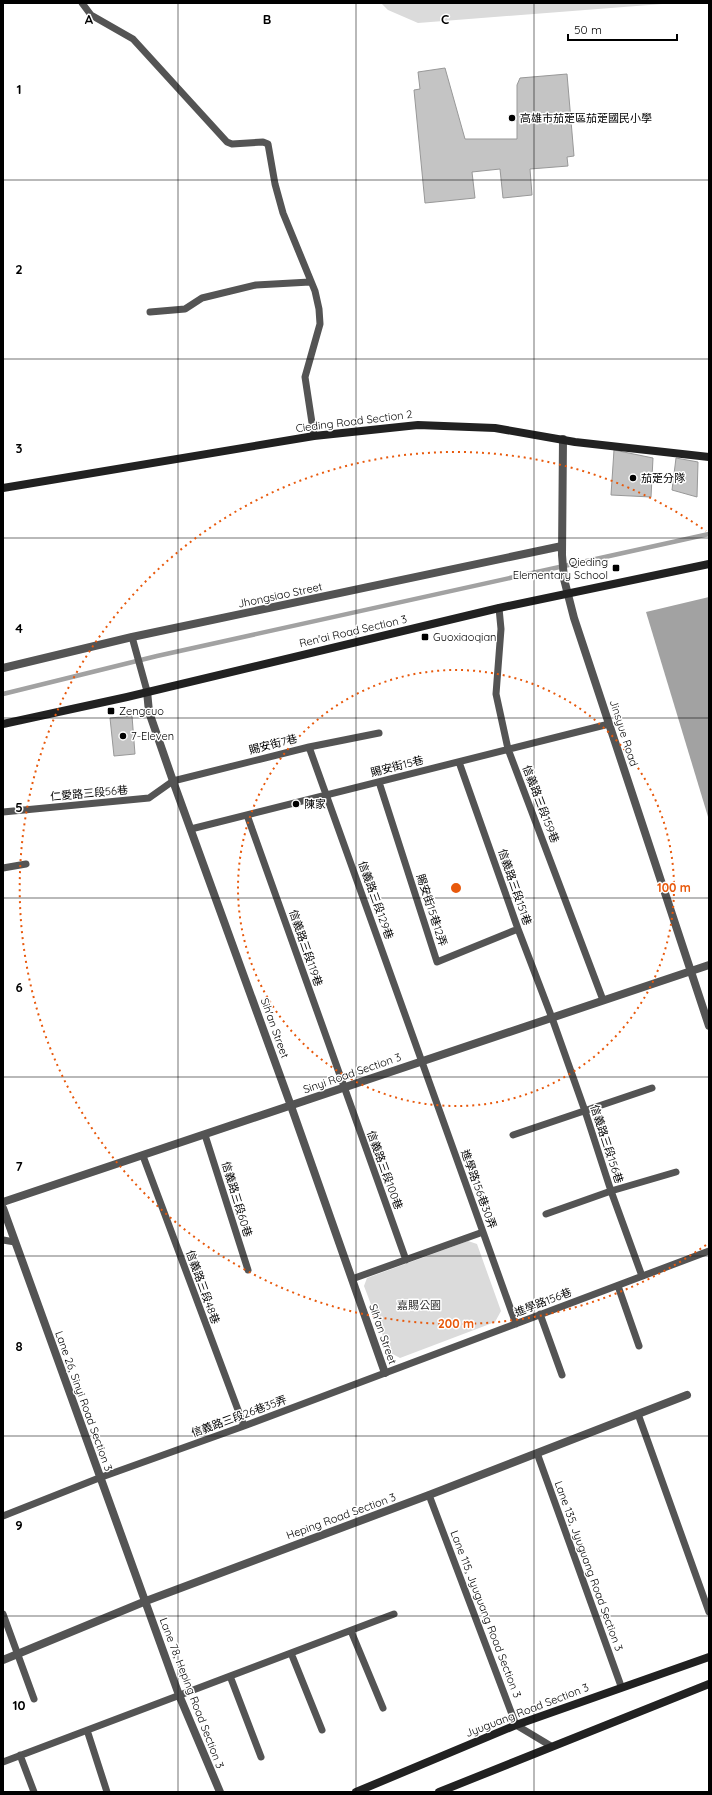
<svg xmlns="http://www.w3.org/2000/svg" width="712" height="1795" viewBox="0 0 712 1795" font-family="Quicksand,'Noto Sans TC',sans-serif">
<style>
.green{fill:#dbdbdb}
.water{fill:#a2a2a2}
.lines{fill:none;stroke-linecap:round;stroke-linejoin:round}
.stream{stroke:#a2a2a2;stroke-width:4.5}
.building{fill:#c4c4c4;stroke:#989898}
.lane{stroke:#545454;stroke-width:7}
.street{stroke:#545454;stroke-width:8}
.secondary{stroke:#212121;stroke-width:8}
.grid{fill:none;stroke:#000;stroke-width:1;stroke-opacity:0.55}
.ring{fill:none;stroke:#e8590c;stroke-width:2;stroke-dasharray:2 4}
.poi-dot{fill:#000;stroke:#fff;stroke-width:1.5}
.labels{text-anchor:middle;stroke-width:3;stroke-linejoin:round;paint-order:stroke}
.poi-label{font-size:11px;fill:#000;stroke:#fff;text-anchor:start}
.street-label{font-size:11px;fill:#000;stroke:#fff}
.park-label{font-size:11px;fill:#323232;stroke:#fff}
.grid-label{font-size:13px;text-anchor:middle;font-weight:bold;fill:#000;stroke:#fff;stroke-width:3;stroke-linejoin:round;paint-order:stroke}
.centre{fill:#e8590c;stroke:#fff;stroke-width:2}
.ring-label{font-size:12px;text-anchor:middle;font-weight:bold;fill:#e8590c;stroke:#fff;stroke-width:3;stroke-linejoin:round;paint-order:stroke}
</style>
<rect width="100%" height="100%" fill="#fff"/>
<path class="green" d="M381,3H675L418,23L388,10Z
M468,1241L477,1244L501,1311L495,1322L400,1358L389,1352L364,1286L367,1278Z"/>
<path class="water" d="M709,597V820L646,612Z"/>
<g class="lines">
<path class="stream" d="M3,694L157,656L709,534"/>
</g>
<path class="building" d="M445,68L465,139H517V85L520,78L567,74L574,156L567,157L568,166L530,169L532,195L503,198L500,169L472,172L475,198L425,203L414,90L420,89L418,72Z
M614,450L653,458L651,497L611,495Z
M676,458L698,462L697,497L672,490Z
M132,716L135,754L114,756L110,718Z"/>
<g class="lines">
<path class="lane" d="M82,3L91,15L133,39L227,142L232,144L263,142L268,144L275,184L283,213L315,291L319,309L320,324L305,377L314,436
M150,312L185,309L202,298L256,285L310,282
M499,608L501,629L496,694L508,749L603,1000
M132,637L147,691
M309,747L516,1324
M459,762L518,929L552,1018L585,1111L611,1191L642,1276
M379,782L437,962L518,929
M3,812L149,798L173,781L309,747L379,733
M247,815L406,1260
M191,829L609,724
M3,868L26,864
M205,1135L248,1270
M513,1135L652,1088
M143,1156L244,1426
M546,1214L611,1191L676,1172
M3,1240L15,1242
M352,1279L483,1232
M618,1286L639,1346
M540,1314L562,1375
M638,1414L709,1612
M537,1453L621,1686
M429,1495L516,1725L551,1746
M3,1516L99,1478L244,1426L709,1251
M3,1614L34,1699
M351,1631L383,1708
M291,1653L322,1730
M230,1676L261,1757
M87,1730L107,1792
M20,1755L34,1792
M3,1762L394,1614"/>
<path class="street" d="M563,439L562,555L564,579L574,618L709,1026
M3,668L132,637L562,546
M147,691L149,712L173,781L291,1106L385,1373
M3,1202L709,965
M3,1208L179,1695L220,1792
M3,1660L146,1601L429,1495L687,1395"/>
<path class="secondary" d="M3,488L314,436L418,425L495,428L575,442L709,457
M3,724L127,697L499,608L709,564
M356,1792L516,1725L709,1657
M439,1792L709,1684"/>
</g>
<path class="grid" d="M178,3V1792M356,3V1792M534,3V1792M3,180H709M3,359H709M3,538H709M3,718H709M3,898H709M3,1077H709M3,1256H709M3,1436H709M3,1616H709"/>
<g class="ring">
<circle cx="456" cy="888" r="218"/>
<path d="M706 1245A436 436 0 1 1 706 531"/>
</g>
<g class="poi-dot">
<circle cx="512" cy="118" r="4"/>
<circle cx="633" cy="478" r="4"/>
<rect x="612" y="564" width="8" height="8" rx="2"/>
<rect x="421" y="633" width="8" height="8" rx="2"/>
<rect x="107" y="707" width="8" height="8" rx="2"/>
<circle cx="123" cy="736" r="4"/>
<circle cx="296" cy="804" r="4"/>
</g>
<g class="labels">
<g class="poi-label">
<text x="520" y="122">高雄市茄萣區茄萣國民小學</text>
<text x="641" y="482">茄萣分隊</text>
<text x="608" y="566" text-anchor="end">Qieding<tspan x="608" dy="13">Elementary School</tspan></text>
<text x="433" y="641">Guoxiaoqian</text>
<text x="119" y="715">Zengcuo</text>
<text x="131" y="740">7-Eleven</text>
<text x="304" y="808">陳家</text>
</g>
<g class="street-label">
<text transform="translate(354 421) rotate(-7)" y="4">Cieding Road Section 2</text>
<text transform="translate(280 595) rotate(-12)" y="4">Jhongsiao Street</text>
<text transform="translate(353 631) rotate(-13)" y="4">Ren'ai Road Section 3</text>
<text transform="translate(624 733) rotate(72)" y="4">Jinsyue Road</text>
<text transform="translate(273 744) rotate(-14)" y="4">賜安街7巷</text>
<text transform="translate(397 766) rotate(-14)" y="4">賜安街15巷</text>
<text transform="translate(89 793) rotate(-5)" y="4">仁愛路三段56巷</text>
<text transform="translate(541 804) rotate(69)" y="4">信義路三段159巷</text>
<text transform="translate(515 887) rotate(71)" y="4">信義路三段151巷</text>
<text transform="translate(376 900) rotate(70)" y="4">信義路三段129巷</text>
<text transform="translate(432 910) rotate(72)" y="4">賜安街15巷12弄</text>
<text transform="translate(306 948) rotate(71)" y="4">信義路三段119巷</text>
<text transform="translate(275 1028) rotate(70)" y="4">Sih'an Street</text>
<text transform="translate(352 1073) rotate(-19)" y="4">Sinyi Road Section 3</text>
<text transform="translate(607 1144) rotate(72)" y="4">信義路三段156巷</text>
<text transform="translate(385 1170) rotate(70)" y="4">信義路三段100巷</text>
<text transform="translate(479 1189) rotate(70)" y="4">進學路156巷30弄</text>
<text transform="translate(237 1199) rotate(73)" y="4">信義路三段60巷</text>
<text transform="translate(203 1287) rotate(70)" y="4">信義路三段48巷</text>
<text transform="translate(543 1302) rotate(-21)" y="4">進學路156巷</text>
<text transform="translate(383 1334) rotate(71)" y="4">Sih'an Street</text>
<text transform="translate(84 1401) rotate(70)" y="4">Lane 26, Sinyi Road Section 3</text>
<text transform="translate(239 1416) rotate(-20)" y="4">信義路三段26巷35弄</text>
<text transform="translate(341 1516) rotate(-20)" y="4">Heping Road Section 3</text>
<text transform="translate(589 1566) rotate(70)" y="4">Lane 135, Jyuguang Road Section 3</text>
<text transform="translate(486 1614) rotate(69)" y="4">Lane 115, Jyuguang Road Section 3</text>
<text transform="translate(192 1693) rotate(69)" y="4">Lane 78, Heping Road Section 3</text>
<text transform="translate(527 1710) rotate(-21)" y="4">Jyuguang Road Section 3</text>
</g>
<g class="park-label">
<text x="419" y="1309">嘉賜公園</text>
</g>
</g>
<g class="grid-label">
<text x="89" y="24">A</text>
<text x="267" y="24">B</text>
<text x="445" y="24">C</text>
<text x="19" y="94">1</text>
<text x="19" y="274">2</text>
<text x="19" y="453">3</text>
<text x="19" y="633">4</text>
<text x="19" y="812">5</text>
<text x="19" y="992">6</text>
<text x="19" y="1171">7</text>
<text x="19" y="1351">8</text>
<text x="19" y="1530">9</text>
<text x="19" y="1710">10</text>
</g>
<circle cx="456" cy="888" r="6" class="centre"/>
<g class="ring-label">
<text x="674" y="892">100 m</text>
<text x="456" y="1328">200 m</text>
</g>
<rect width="712" height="1795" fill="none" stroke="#000000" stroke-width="8"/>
<path d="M568 34v6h109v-6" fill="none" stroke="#000000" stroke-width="2"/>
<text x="574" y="34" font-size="12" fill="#000000" stroke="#ffffff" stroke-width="3" paint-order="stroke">50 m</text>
</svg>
